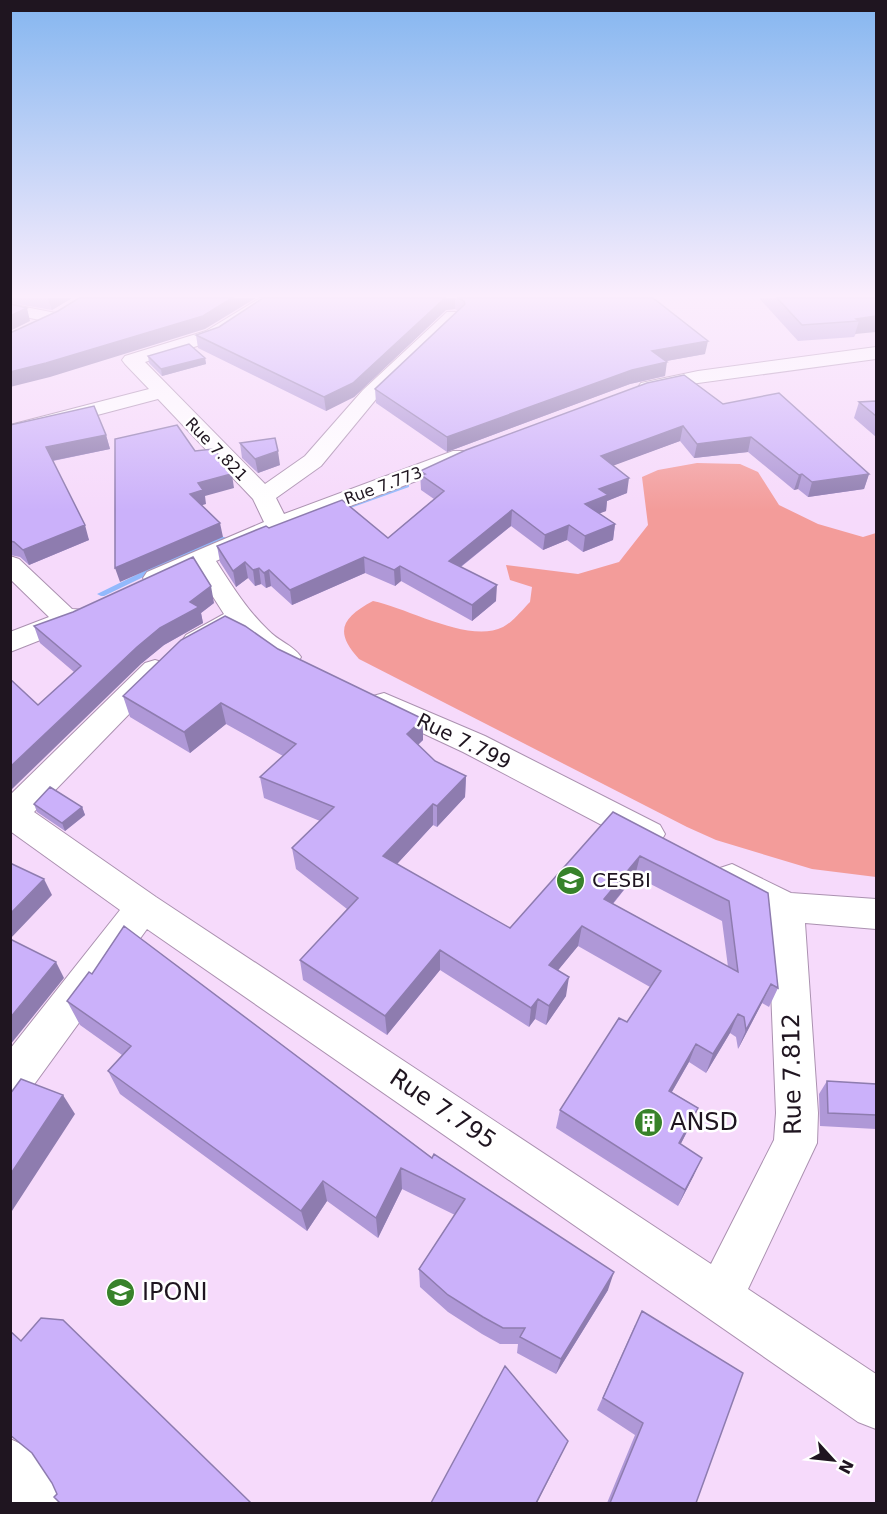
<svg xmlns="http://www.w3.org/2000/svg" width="887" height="1514" viewBox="0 0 887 1514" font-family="'DejaVu Sans',sans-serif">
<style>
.forest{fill:#f39c9a}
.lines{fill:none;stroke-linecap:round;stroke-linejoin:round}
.stream{fill:#92b9fc;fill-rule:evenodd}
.street-casing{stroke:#ab91b0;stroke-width:2}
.street{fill:#fff;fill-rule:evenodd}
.wall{fill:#af98d7;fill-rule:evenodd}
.shaded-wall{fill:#8e7caf}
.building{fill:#cbb1fa;stroke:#8e7caf;stroke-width:1.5;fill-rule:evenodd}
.labels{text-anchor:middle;stroke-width:5;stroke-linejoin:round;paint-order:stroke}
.far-street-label{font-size:16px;fill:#1f1520;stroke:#fff}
.street-label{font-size:20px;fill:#1f1520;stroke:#fff}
.poi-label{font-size:20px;fill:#1f1520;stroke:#fff;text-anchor:start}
.near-street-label{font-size:24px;fill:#1f1520;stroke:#fff}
.near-poi-label{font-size:24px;fill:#1f1520;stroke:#fff;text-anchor:start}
</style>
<rect width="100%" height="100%" fill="#f6dafb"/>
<path class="forest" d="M697,463L740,464L758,472L779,505L818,524L863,537L876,533V877L812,869L716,840L687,827L359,659C333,631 343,617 373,601C408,608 469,644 503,627C513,622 523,609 530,602L532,587L510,580L506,565L578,574L619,562L648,525L642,477L658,470Z"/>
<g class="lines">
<path class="stream" d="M407,484L409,485V487L342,511H338L337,510Z
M214,537H224L228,539L224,541H218L104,596H101L97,594Z"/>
<defs>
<path id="street" d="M260,298H282L220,339L145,362L265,484L305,456L363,390L447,312H459L462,316L377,398L321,466L276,498L284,514L453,451H469L472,456L469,461L287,530L216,561C232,586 247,610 268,630C278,641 293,645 301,657L297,664C273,670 251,647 236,630C220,639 205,652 186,647L182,641L186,635L224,614L196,570L165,584L156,586L147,584L143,578L147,572L264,522L253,499L158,399L10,438V425L149,389L125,364L122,360L125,356L206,331Z
M10,304L61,314L64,318L55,323L10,314Z
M876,347V359L698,383L648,393L641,391L638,387L641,383L698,371Z
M10,556L19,559L72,609L86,610L90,616L86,622L10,652V632L49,617L10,579Z
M155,660L165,663L169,670L165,677L34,812L156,897L711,1264L774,1140L776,1113L768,915L720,888L714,878L720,868L732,864L791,893L876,899V929L805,923L818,1113L817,1143L748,1289L876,1374V1429L858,1422L147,929L25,1097L10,1102V1049L120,910L10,831V795L145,663Z
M384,693L485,736L660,825L665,834L660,843L648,847L636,843L463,752L373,710L369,703L373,696Z
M10,1439C38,1450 58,1476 70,1504H10Z"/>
</defs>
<use href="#street" class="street-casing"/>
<use href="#street" class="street"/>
</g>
<path class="wall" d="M10,298H72L52,310L10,303Z
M263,298H653L705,354L666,361L665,376L630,384L447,452L376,403L375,389L458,311L455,309L446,310L354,397L326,411L198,348L196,335L219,327Z
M759,298H876L854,337L798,341Z
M148,356L205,358L206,364L162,376L149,363Z
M876,401V437L854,418L859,402Z
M723,404L869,474L864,489L808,497L798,489L794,490L748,452L694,458L680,441L613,465L627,493L607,501L606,511L599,513L615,524L613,540L583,552L567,540L543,550L511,526L461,567L496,601L472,621L401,581L395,586L365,573L292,605L271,586L266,588L261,584L255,586L248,578L236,587L220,562L217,546L269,528L388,538L434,499L421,490L420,471Z
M10,425L106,435L110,449L53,461L89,540L29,565L20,557L10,555Z
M240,443L280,465L258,473L242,458Z
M214,603L201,613L203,623L164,645L142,663L38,705L74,672L40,643L34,626Z
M278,649L423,719V740L418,745L435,761L466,776L465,797L437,827L433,825L397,864L510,928L613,812L768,893L778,988L769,1007L762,1003L738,1049L736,1037L730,1033L706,1073L689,1062L672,1092L698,1108L690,1126L680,1145L694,1175L678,1206L556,1128L560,1110L627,1022L650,987L578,946L558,970L566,996L546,1025L535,1019L529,1027L440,970L387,1035L303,980L300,960L347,909L296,869L292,848L320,821L264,798L260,777L283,756L226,724L190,753L130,717L123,696ZM635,876L722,921L728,967L613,904Z
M34,804L82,807L85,815L65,831L37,812Z
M124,926L608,1290L556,1374L517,1353L518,1344H500L482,1334L448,1312L420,1287L419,1269L455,1215L402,1189L378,1238L327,1201L307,1231L120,1094L108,1071L122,1055L80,1025L67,1001L92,974Z
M827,1081L876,1084V1129L820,1126L819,1094Z
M635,1325L696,1503H607L635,1435L597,1410Z"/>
<path class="shaded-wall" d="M48,298H72L52,310Z
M232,298H256L205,329L50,377L10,387V372Z
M445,298H455V309L446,310L354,397L326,411L324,397Z
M27,308L30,321L10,331V316Z
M876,316V332L855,334L859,321L856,319Z
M708,341L705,354L650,364L652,351Z
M205,358L206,364L162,376L161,369Z
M667,362L665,376L630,384L447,452V437L632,370Z
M683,426L680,441L599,471L601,456Z
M106,435L110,449L51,461L46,447Z
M751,437L748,452L694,458L697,444Z
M278,451L280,465L258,473L255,459Z
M231,468L234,488L205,496L206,504L193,508L190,494L198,483Z
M802,474L798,489L794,490L799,475Z
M869,474L864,489L808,497L812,482Z
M629,478L627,493L607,501L606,511L583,520L585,504L599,489Z
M512,510L511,526L449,576V561Z
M220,523L223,537L120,582L115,568Z
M615,524L613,540L583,552L585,536Z
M85,525L89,540L29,565L23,550Z
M569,525L567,540L543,550L545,535Z
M364,557L365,573L292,605L290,590Z
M245,562L248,578L236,587L233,571Z
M400,566L401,581L395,586L394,570Z
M259,568L261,584L255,586L253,570Z
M269,570L271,586L266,588L264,573Z
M497,585L496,601L472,621V605Z
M211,586L214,603L201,613L203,623L164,645L142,663L10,791V767L137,647L190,602Z
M221,703L226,724L190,753L184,732Z
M423,719V740L407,755V734Z
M466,776L465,797L437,827V806Z
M433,804V825L385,877L383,856Z
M82,807L85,815L65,831L62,823Z
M640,856L635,876L600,919L604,899Z
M44,879L52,895L10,939V914Z
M582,926L578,946L546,985L549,965Z
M440,950V970L387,1035L385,1016Z
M56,962L64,978L10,1045V1018Z
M569,977L566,996L546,1025L549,1006Z
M771,984L762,1003L738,1049L746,1030Z
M538,999L535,1019L529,1027L531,1008Z
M738,1014L730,1033L706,1073L713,1054Z
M696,1044L689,1062L662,1109L669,1091Z
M63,1095L75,1114L10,1214V1175Z
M698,1108L690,1126L672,1161L679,1143Z
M702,1158L694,1175L678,1206L685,1190Z
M401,1168L402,1189L378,1238L376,1218Z
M323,1181L327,1201L307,1231L301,1211Z
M614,1272L608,1290L556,1374L561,1359Z
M568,1441L537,1503H536Z"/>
<path class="building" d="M79,298H232L203,316L46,363L10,372V333L58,311Z
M263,298H445L353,383L324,397L196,335L219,327Z
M459,298H653L708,341L652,351L667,362L632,370L447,437L375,389L465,304L464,301Z
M777,298H876V316L856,319L859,321L802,325Z
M10,304L27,308L10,316Z
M189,344L205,358L161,369L148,356Z
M684,375L723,404L779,393L869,474L812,482L802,474L799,475L751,437L697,444L683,426L601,456L629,478L599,489L608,495L585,504L615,524L585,536L569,525L545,535L512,510L449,561L497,585L472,605L400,566L394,570L364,557L290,590L269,570L264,573L259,568L253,570L245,562L233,571L217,546L266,526L269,528L342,500L388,538L444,491L421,475L425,474L420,471L466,450L647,383Z
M876,401V416L859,402Z
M94,406L106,435L46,447L85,525L23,550L14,542L10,541V425Z
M177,425L195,451L213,449L231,468L228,469L231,474L198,483L203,490L190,494L220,523L115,568V439Z
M275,438L278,451L255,459L240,443Z
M193,557L211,586L190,602L199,607L160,628L137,647L10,767V679L38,705L81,666L34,626L73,612Z
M225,616L245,626L278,649L423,719L407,734L435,761L466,776L437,806L433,804L383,856L510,928L613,812L768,893L778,988L771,984L746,1030L744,1017L738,1014L713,1054L696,1044L669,1091L698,1108L679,1143L702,1158L685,1190L560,1110L619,1018L627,1022L661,971L582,926L549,965L569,977L549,1006L538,999L531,1008L440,950L385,1016L300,960L358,898L292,848L334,807L260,777L296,744L221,703L184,732L123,696L181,640ZM640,856L729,901L738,972L604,899Z
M50,787L82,807L62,823L34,804Z
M10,863L44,879L10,914Z
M124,926L432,1158L434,1154L614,1272L561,1359L520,1337L525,1328H503L483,1317L448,1295L419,1269L465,1199L401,1168L376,1218L323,1181L301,1211L108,1071L131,1046L67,1001L89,972L92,974Z
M10,939L56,962L10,1018Z
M21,1079L63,1095L10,1175V1094Z
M827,1081L876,1084V1115L828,1113Z
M642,1311L743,1373L696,1503H610L643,1423L603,1398Z
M41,1318L63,1320L251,1503H60L54,1497L57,1494L52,1483L32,1453L10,1435V1331L21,1341Z
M505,1366L568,1441L536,1503H431Z"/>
<linearGradient id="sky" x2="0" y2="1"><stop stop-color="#85b6f0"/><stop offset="0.58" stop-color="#fbeefd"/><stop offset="1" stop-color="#fbeefd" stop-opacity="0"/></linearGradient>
<rect width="887" height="510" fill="url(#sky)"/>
<defs>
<symbol id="school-disc" viewBox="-11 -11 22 22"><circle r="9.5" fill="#37822a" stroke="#fff"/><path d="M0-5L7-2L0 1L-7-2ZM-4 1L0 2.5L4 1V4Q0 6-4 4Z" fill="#fff"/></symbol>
<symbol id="building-disc" viewBox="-11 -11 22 22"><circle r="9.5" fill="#37822a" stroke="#fff"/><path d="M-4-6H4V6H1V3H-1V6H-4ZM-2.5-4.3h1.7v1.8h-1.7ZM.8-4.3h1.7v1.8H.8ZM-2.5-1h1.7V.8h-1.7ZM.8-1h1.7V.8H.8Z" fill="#fff"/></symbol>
</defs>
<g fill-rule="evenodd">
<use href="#school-disc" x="554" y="864" width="33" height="33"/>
<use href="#building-disc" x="632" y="1106" width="33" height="33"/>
<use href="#school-disc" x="104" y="1276" width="33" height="33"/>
</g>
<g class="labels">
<g class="far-street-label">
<text transform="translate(217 449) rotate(46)" y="6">Rue 7.821</text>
<text transform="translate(383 485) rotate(-20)" y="6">Rue 7.773</text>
</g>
<g class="street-label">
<text transform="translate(464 741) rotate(26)" y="7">Rue 7.799</text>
</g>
<g class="poi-label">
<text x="592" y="887">CESBI</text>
</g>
<g class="near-street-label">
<text transform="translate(792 1074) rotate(-91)" y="8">Rue 7.812</text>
<text transform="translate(443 1109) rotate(34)" y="8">Rue 7.795</text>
</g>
<g class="near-poi-label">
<text x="670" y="1130">ANSD</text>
<text x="142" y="1300">IPONI</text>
</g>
</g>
<rect width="887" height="1514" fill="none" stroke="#1f1520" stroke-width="24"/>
<g transform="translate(833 1460) rotate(117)" stroke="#ffffff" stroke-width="4.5" paint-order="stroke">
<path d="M0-4.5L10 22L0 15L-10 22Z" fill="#1f1520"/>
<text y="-9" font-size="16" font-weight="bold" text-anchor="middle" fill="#1f1520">N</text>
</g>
</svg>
